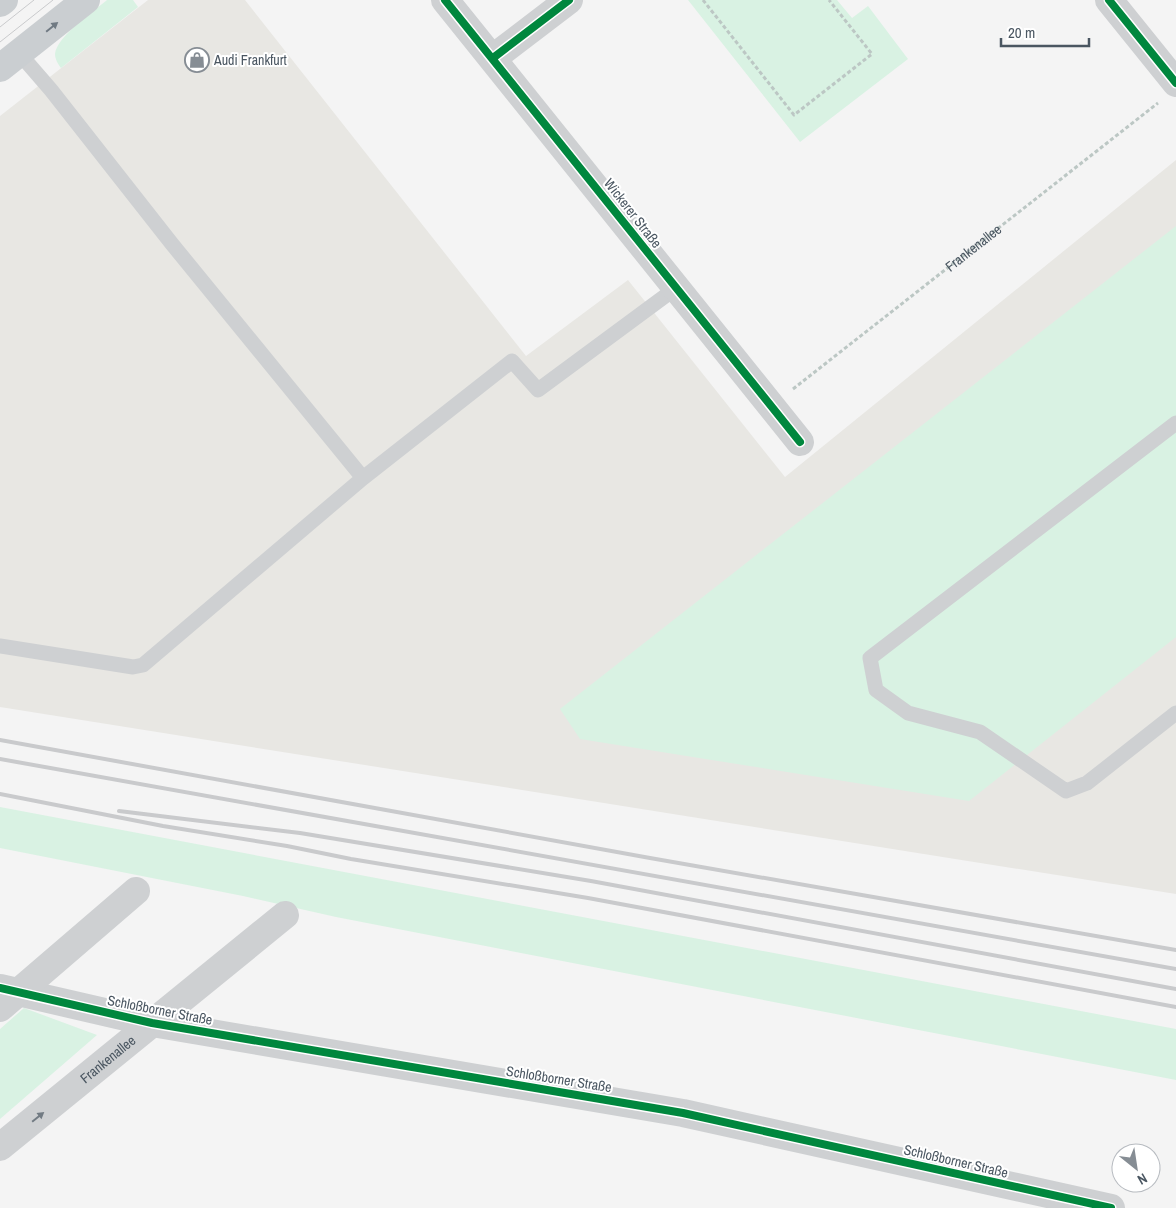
<svg xmlns="http://www.w3.org/2000/svg" width="1176" height="1208" viewBox="0 0 1176 1208" font-family="'Archivo Narrow',sans-serif">
<style>
.commercial{fill:#e8e7e3}
.green{fill:#d9f2e3}
.lines{fill:none;stroke-linecap:round;stroke-linejoin:round}
.path{stroke:#bcc7c4;stroke-width:3;stroke-dasharray:4 2.5;stroke-linecap:butt}
.lane{stroke:#ced0d2;stroke-width:15}
.street{stroke:#ced0d2;stroke-width:28}
.primary{stroke:#caced1;stroke-width:28}
.tram{stroke:#c9cacc;stroke-width:1}
.rail{stroke:#c9cacc;stroke-width:4}
.cycleway-casing{stroke:#fff;stroke-width:11}
.cycleway{stroke:#00873e;stroke-width:8}
.oneway{fill:#707a83}
.oneway2{fill:#727b83}
.labels{text-anchor:middle;stroke-width:4;stroke-linejoin:round;paint-order:stroke}
.poi-label{font-size:14px;fill:#4a5661;stroke:#fff;text-anchor:start}
.street-label{font-size:14px;fill:#4a5661;stroke:#fff}
</style>
<rect width="100%" height="100%" fill="#f4f4f4"/>
<path class="commercial" d="M148,0H245L526,356L628,280L785,477L1176,160V894L0,707V116Z"/>
<path class="green" d="M107,0H133L138,7L61,68C58,64 55,59 55,54C57,36 94,11 107,0Z
M688,0H837L852,18L868,6L908,59L800,142Z
M1176,226V637L969,801L580,739L560,709Z
M0,807L1176,1029V1080L336,917L243,896L0,848Z
M24,1008L97,1035L0,1119V1029Z"/>
<g class="lines">
<g class="path">
<path d="M703,0L794,115L872,54L829,0"/>
<path id="s1" d="M793,389L1158,103"/>
</g>
<path class="lane" d="M1176,423L870,658L876,690L908,713L980,732L1066,791L1087,783L1176,713
M363,478L512,361L538,390L676,288
M0,646L133,667L143,665L363,478L172,244L51,90L19,53"/>
<g class="street">
<path d="M445,0L800,442"/>
<path d="M1109,0L1176,83"/>
<path d="M493,58L569,0"/>
<path d="M0,988L152,1023L683,1113L1111,1208"/>
<path d="M0,1008L136,891"/>
<path id="s2" d="M0,1147L285,915"/>
</g>
<path class="primary" d="M0,3L4,0
M0,68L86,0"/>
<path class="tram" d="M0,27L34,0
M0,42L53,0"/>
<path class="rail" d="M0,740L650,858L1176,950
M0,759L1176,969
M0,794L163,826L287,846L351,859L588,898L1176,1007
M119,811L300,833L591,881L1176,989"/>
<defs>
<path id="cycleway" d="M445,0L800,442
M1109,0L1176,83
M493,58L569,0
M0,988L152,1023L683,1113L1111,1208"/>
</defs>
<use href="#cycleway" class="cycleway-casing"/>
<use href="#cycleway" class="cycleway"/>
</g>
<defs><path id="oneway-solid" d="M-6-.8H1V-3.2L6.5 0L1 3.2V.8H-6Z" transform="scale(1.25)"/></defs>
<use class="oneway" href="#oneway-solid" transform="translate(52 27) rotate(-39)"/>
<use class="oneway2" href="#oneway-solid" transform="translate(38 1117) rotate(-39)"/>
<defs>
<symbol id="shop-ring" viewBox="-11 -11 22 22"><circle r="9.5" fill="#fff" stroke="#868d94" stroke-width="1.5"/><path d="M-5-2.5h2.3a2.7 3.5 0 0 1 5.4 0H5L5.5 6h-11ZM-1.5-2.5h3a1.5 2.3 0 0 0-3 0Z" fill="#868d94"/></symbol>
</defs>
<g fill-rule="evenodd">
<use href="#shop-ring" x="183" y="46" width="28" height="28"/>
</g>
<g class="labels">
<g class="poi-label">
<text x="214" y="65">Audi Frankfurt</text>
</g>
<g class="street-label">
<text transform="translate(633 213) rotate(52)" y="5">Wickerer Straße</text>
<text dy="5" stroke="none"><textPath href="#s1" startOffset="229">Frankenallee</textPath></text>
<text transform="translate(160 1010) rotate(11)" y="5">Schloßborner Straße</text>
<text dy="5" stroke="none"><textPath href="#s2" startOffset="139">Frankenallee</textPath></text>
<text transform="translate(559 1079) rotate(9)" y="5">Schloßborner Straße</text>
<text transform="translate(956 1161) rotate(13)" y="5">Schloßborner Straße</text>
</g>
</g>
<g transform="translate(1136 1168) rotate(150)"><circle r="24" fill="#ffffff" stroke="#b7bbc0"/>
<path d="M0-4L9 19L0 12L-9 19Z" fill="#868d94"/>
<text y="-8" font-size="14" font-weight="bold" text-anchor="middle" fill="#4a5661">N</text>
</g>
<path d="M1001 38v8h88v-8" fill="none" stroke="#4a5661" stroke-width="2.5"/>
<text x="1008" y="38" font-size="15" fill="#4a5661" stroke="#ffffff" stroke-width="4" paint-order="stroke">20 m</text>
</svg>
